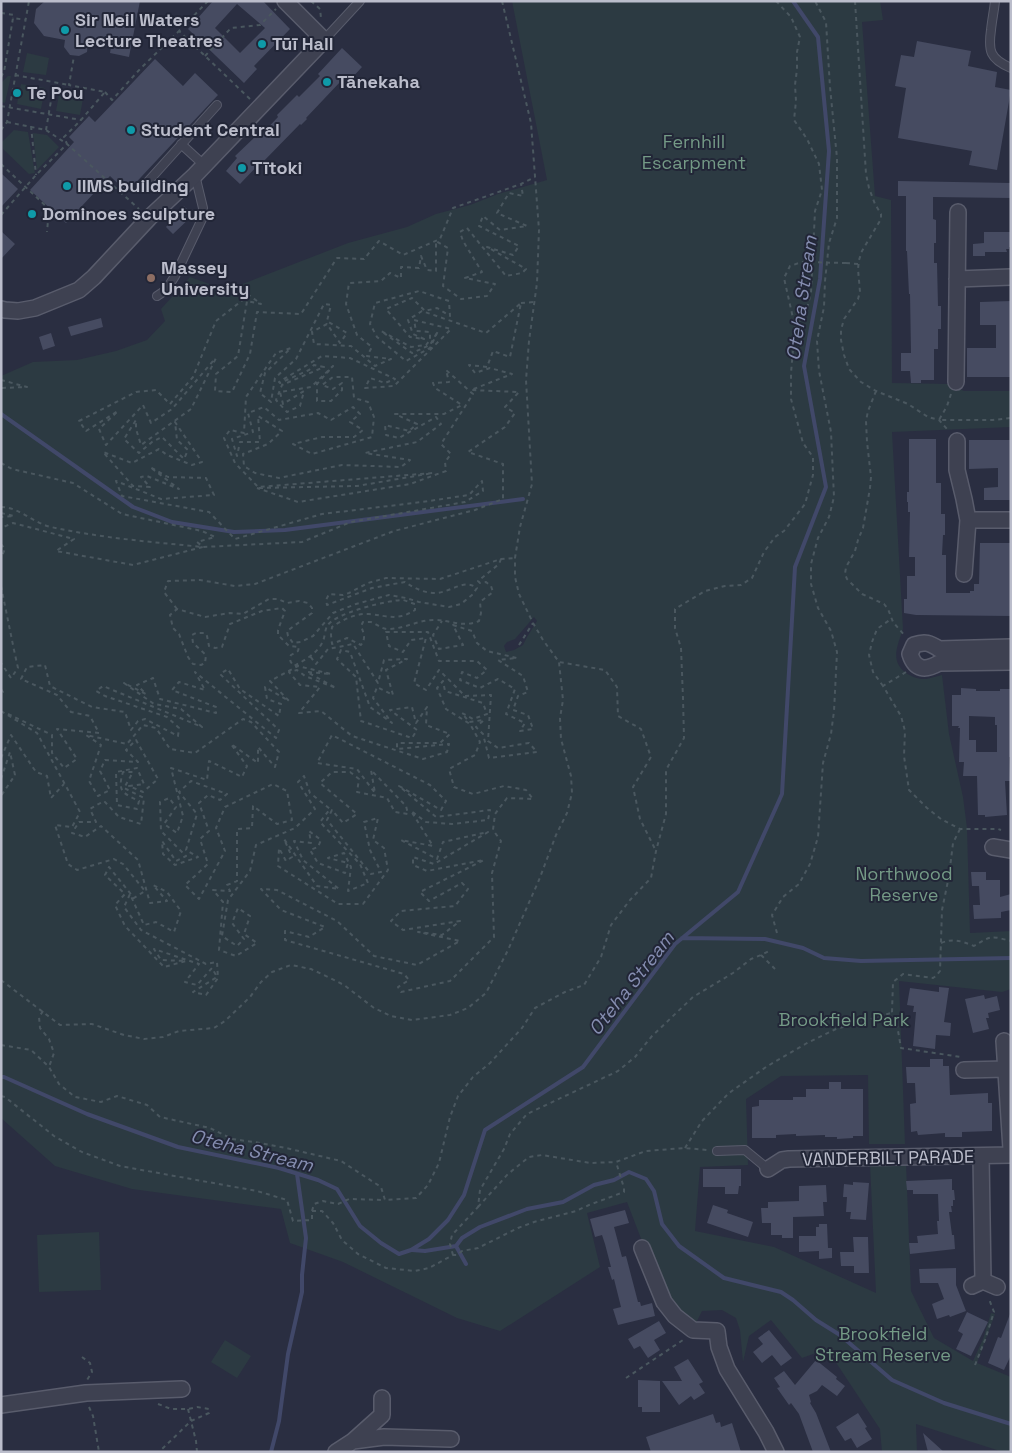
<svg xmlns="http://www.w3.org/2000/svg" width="1012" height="1453" viewBox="0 0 1012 1453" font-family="'Space Grotesk',sans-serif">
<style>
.green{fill:#2c3a42;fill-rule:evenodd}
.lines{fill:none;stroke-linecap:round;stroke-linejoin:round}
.stream{stroke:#414869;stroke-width:4}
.building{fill:#464b61;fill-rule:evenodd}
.lane-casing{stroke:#595c6c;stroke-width:10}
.street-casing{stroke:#595c6c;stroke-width:18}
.path{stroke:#4a575f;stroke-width:2;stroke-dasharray:4 4;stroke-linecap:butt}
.lane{stroke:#3e4151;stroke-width:8}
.street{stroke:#3e4151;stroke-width:15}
.path-bridge{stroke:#4a575f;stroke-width:2;stroke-dasharray:4 4;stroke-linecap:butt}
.culture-dot{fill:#0f9aa8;stroke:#222637;stroke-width:2}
.education-dot{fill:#8d6e63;stroke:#222637;stroke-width:2}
.labels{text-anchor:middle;stroke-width:4;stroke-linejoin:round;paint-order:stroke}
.poi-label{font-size:18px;font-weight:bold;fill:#bbbdcb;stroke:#222637;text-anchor:start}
.park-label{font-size:18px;fill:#749a86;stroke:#222637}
.street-label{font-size:18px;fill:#bbbdcb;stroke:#222637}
.water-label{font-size:19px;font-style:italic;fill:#858db0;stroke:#222637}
</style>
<rect width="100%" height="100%" fill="#2a2e41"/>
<path class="green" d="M512,1H880L883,20L862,22L875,196L891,200L892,383L948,384L964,391H1011V427L892,432L903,629C900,639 894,651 897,661C900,672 915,680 926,679C932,678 937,676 942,675L949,734L963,797L967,828L970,933L1011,931V989L1002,992L899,981L905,1144H869L868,1075L781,1076L746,1099L748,1165L700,1167L695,1231L774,1247L876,1293L870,1164L906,1163L911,1291L934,1338L973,1361L983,1339L991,1313L995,1314L977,1363L1011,1377V1452H1003L916,1424L917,1452H882L880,1429L827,1349L802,1358L771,1320L749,1336L743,1362L740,1330L736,1318L722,1310L702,1311L694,1327L686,1323L658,1283L627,1202L587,1213L600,1267L500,1331L457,1318L343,1262L290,1243L281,1209L132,1189L55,1166L1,1118V376L33,362L77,360L116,351L147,340L165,321L161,309L190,277L215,286L240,285L348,243L407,227L436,214L470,205L498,194L547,180ZM534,617L537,621L527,637L523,645L514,650L506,652L504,646L507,642L515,639Z
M27,53L49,58L46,75L23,72Z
M8,76H11L5,103L1,102V83Z
M21,84L45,88L41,109L17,104Z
M60,89L84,93L80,115L56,111Z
M14,130L28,132L35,173L29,174L3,149L2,142Z
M33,133L47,135L59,147L37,170Z
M99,1232L101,1290L39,1292L37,1235Z
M225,1340L251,1356L237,1378L211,1362Z"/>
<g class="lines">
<path class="stream" d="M1,414L133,507L172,522L234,532L285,530L523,499
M682,938L765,939L803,948L824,958L861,961L1011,958
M1,1077H4L87,1114L178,1147L279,1168L318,1180L337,1189L360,1226L381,1243L399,1254L411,1250L429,1239L448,1220L464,1195L485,1130L583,1067L675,944L738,892L782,794L795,567L826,487L804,366L820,279L829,151L818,37L793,1
M456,1246L466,1264
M412,1250L425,1251L456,1246L462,1238L480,1227L527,1209L563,1202L594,1185L614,1180L629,1172L646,1179L654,1191L662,1224L679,1246L724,1278L781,1292L793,1300L816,1320L840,1335L892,1380L944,1403L1011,1424
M271,1452L279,1421L288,1354L302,1292V1275L306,1238L297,1174"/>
</g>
<path class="building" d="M45,1H140L129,57L110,53L111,47L88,43L87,52L79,56L70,55L64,47L65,40L44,36L34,23L36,9Z
M213,1H263L290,29L254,66L257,69L244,83L188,29ZM237,4L265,28L240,53L215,28Z
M917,41L971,51L968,66L997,72L995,87L1011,90L997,170L969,165L972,151L898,138L906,88L895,86L901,55L914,57Z
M342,48L362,67L350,80L348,78L343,83L341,81L306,118L307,119L301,125L300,124L260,165L259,164L240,184L226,171L237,158L235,156L256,136L258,138L278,117L277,115L297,95L299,97L320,76L318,74Z
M155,59L183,86L195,73L218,95L127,192L110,176L66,223L30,190L74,142L69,137L89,116L95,122Z
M1,173L18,189L1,207Z
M898,181L1011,183V198L933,197V219L936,220V243H934V263H937L938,306H941V329H938V349H934V380H921V383H911L910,371H901V353H911L910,294H909L907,251H906V196H898Z
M184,206L193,215L173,234L166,227Z
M1,231L15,244L1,259Z
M984,232H1011V247H1009V249H1006L1007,252H985V256H973V244L984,243Z
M1011,301V377H967V348H996V325H980V302Z
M101,318L103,327L71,336L68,327Z
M51,333L55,346L43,350L39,337Z
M909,439H936V483H941V514H945V535H943L942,555H946V593H970V591H974V584H979L980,543H1011V616L916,615L904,613V599H907V576H915V557H909L910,512H908V502H907V492H909Z
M969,440H1011V500H984V488L998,487V468L969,469Z
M961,688L976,689V691H1000V689H1011V757H1009L1010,781H1005L1007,815L985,817V815H978L977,776H963L964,762H959L960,728H958L959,726H952V695H961ZM969,716L995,717V725H997V752H976V740H969Z
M971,872H986V880H1000V897L1011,894V910L1001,912V918L974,919L973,905H980L979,886H972Z
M939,987L949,988L944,1022L951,1023L950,1036L936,1035L935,1049L913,1046L916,1012H913L914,1006L907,1005L910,988L939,992Z
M984,995L985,999L997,996L1000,1010L988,1013L989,1018H986L989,1029L973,1033L965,999Z
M930,1059H943V1066H949L950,1095L988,1093V1103H992V1131L962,1132V1137H945V1133L918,1135L917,1131L911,1132L910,1104L916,1103L915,1083H907L906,1067H930Z
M829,1082H841V1089H863V1136H853V1138L837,1139V1137H825V1135L796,1136V1134L776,1135V1138H752V1107L759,1106V1100H793V1097H806V1089H829Z
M703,1169H741V1186H739L738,1194H725V1187H703Z
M952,1179V1190H954L955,1200H953V1206H951L952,1212H949L952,1235H954L955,1249L910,1254L909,1243H918L917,1236L938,1234L937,1221H939L938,1194H913V1190H907L906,1181Z
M853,1182L869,1183L866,1220L850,1219L851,1212H846L847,1197H843L844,1184L853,1185Z
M826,1185L827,1202H823L824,1216L793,1217V1238H782V1235H771V1223H762L761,1208H768V1202L799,1201V1186Z
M713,1205L728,1210L727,1213L753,1222L748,1237L707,1223Z
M625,1210L629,1223L614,1227L622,1257L626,1256L638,1302H640L641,1306L652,1303L655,1316L618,1325L613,1309L621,1307L614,1279L612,1280L608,1267H611L605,1244L602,1235L595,1237L590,1219Z
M819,1224H827L828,1248H832V1258L819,1259V1251L799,1252V1236H816V1227H819Z
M853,1237H868L869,1273H854V1266H841L840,1252H854Z
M956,1268V1285L966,1311L950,1317L949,1315L937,1319L932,1304L944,1299L938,1283H920L919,1269Z
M967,1312L988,1322L971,1356L956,1349L963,1334L958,1331Z
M1010,1314L1011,1355L1004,1370L988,1363L998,1337L1001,1338Z
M659,1321L666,1333L654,1340L660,1350L648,1358L640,1346L634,1349L628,1339Z
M769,1330L792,1358L781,1366L772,1355L762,1363L753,1352L763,1344L758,1338Z
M688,1359L703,1382L699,1384L705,1393L694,1400L691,1396L679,1405L662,1381H682L674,1367Z
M816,1360L837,1377L836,1379L845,1386L837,1396L822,1385L817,1391L809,1395L811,1402L810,1403L816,1413L831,1452H813L799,1414L791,1403L789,1405L777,1388L780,1387L774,1378L784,1371L795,1385Z
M638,1380L660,1381V1412H642V1407H638Z
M858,1413L867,1427L865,1428L872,1439L857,1448L851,1438L845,1441L836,1427Z
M713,1414L716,1423L720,1422L721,1427L732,1423L741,1452H651L646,1437Z
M923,1433L944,1452H928Z"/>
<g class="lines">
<defs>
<path id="lane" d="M995,1C994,11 992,20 991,30C988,51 990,59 1011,68
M324,40L360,1
M181,144L204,165
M143,187L217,105
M157,296L166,290L175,276L202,219L203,208L195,175
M717,1151L745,1150L768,1169"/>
<path id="street" d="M957,279L1011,277
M1,309L5,310L18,311L35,308L79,290L94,277L149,218L195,175L324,40L285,1
M956,382L958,212
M957,441V470L964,499L968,520L964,574
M968,520H1011
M1011,647L939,649C930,643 925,641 914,645L910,654C915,670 925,671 939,663L1011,662
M993,847L1011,850
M1004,1041L1011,1149
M964,1070L1006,1069
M981,1156L983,1281
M768,1169L782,1160L789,1159L1011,1155
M642,1248L664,1302L675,1316L693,1330L717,1331L719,1347L727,1369L766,1432L776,1452
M972,1286L983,1281L997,1287
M1,1405L86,1393L182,1389
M353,1441L382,1415V1398
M336,1452L353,1441L384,1437L451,1439"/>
</defs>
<use href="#lane" class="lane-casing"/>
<use href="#street" class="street-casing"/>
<path class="path" d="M208,1L179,31L250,99
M311,1L320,9L321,18
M502,1L531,123L539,230L537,283L529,341L526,380L532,484L520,527L515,558V577L519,594L533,623L543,640L559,662L605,670L617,687L618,716L641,729L651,757L633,787L640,819L656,851
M776,1L791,17L800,37L797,52V69L795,85L796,101L794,120L807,139L819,164L822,190L815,211L811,293L806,312L795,327
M855,1L866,174L869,188L875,204L881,214V219L862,251L859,260L858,269L860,292L858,299L844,319L841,330V340L844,355L849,369L861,382L876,391L908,404L928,417L939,420L948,430
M1,13L14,15L13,18
M205,56L231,28L260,25L276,9
M15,75L69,85
M1,77L4,72L13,18L26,20
M105,92L112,100L140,69L179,31
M1,106L81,120
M7,122L46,130L67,144L139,209
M31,126L36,175
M1,130L7,122L29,1
M46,130L54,83
M1,164L49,209L47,232
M1,215L36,175L67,144L64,137L81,120L105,92L69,85L74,56
M846,263L858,264
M521,303L534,302
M213,361L172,409L151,423L143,405L106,445L99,429L118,411L86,431L79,421L136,392L156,390L170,404L193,377L216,321L249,295L261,304L247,301L238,356L216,374L215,391L232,392L250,354L257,312L301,314L337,258L364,259L379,241L403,255L440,239L453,208L521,184L535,177
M1,380L27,387L1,388
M876,391L868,411L866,421L867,442L871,477L870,488L863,528L858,540L855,551L846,567L845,574L847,579L862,594L884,604L888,609L893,622L905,636
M951,394L947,406L939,420H993L1011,418
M1,463L12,469L73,483L122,514L202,531L215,537L197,542L203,547L302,542L351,522L465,502L483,491L482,481L469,495L422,502L322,514L235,539L209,512L122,496L116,481L161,499L214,495L206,478L168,477L150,467L179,489L147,476L141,477L150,487L133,486L103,452L132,463L159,449L167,455L192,465L202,462L175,422L177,440L188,450L184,459L162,437L152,442L139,453L124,439L136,420V429L141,445L191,409L216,358
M259,488L357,486L433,473L258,487L235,463L224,438L230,430L244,433L246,397L276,353L291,348L265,373L260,393L271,402L275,378L296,359L324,304L331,305L327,321L347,333L340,343L327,324L312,332L314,344L351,346L375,366L391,359L367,356L372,347L357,335L346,304L349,283L381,281L390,273L401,278V267L419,268L421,256L427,270L436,271V241L448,248L443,286L461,299L487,296L495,284L465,278L482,272L463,241L460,232L467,228L506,276L522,273L526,269L487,247L513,255L519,246L479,226L483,216L500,230L527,226L497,213L509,193L523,196L521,184
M1,507C19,507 33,523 51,527C101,538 152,542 203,547L133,565L56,551L74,539L13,523L1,528
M1,513L14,516L1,517
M1,544L5,549L1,558
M501,559L499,564L478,581L480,583L486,582L491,586L493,592L480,602L481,613L479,621C462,628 451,620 434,620C418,620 404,629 388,629C381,629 377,624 371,622C368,622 365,622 363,622L361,626C364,634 366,638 361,645L347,638L332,644L331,635L332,627C342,620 356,613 369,614C388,616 398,621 415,610V604C411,603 407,601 403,600C388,600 335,613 327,626C325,630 325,636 323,641C318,653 305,660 294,666C290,662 289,659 291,655L298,651L299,647L289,646L278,635V630L285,611L282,608L262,611L230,624L222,647L215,648L209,646L207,636L205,633H196L192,635L193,643L206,655L205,663L201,665L193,664L188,657L179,634L173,628L170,615L177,609L205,617L230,613L243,614L269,599H278L287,603L299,601L308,603L312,608V613L287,631L288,636L293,643L301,642L313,636L333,613L356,604L389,595L406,598L419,602L449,607L461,604L472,595L477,588C464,578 450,593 435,593C424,593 414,588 405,582L372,588L327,605L326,600L329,594L343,595L349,593L368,583L386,578L440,579L501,559L515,558
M1,586L14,650L18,668L11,678L1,663
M177,609L164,592L168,581L200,580L235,586L255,584L394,531L475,510L503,499V464L468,452L505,427L515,413L505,407L519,392L471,390L512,374L490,368L475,373L469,365L487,367L493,351L510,357L521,303L486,333L422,311L408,320L413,334L424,339L410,337L386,309L412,298L425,311L437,308L450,316L449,301L419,291L375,303L370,324L377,337L406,361L430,348L438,331L430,345L412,353L381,331L411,347L426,345L430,340V332L416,331L414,320L451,329L394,386L365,388L370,378L385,383L395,379L350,358L322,356L279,382L280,383L309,370L314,365L324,367L282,385L276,400L287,412L300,406L304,391L283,404L280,392L311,387L333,366L317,384V401H331L342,390V383L333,389L322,385L333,377H352L354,398L368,402L374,417L372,437L312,454L293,444L322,437H354L363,430L350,422L360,414L353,407L331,420L318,413L279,420L264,407L248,413L253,432L232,439L237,456L240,442H260L258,416L282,431L268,444L243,454L244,466L255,473L279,478L342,465L401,467L410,460L365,453L417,442L441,424L436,417L399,438L386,435L385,425L409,431L417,424L395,414H444L462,405L435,388L433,383L449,382L446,370L473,394L441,444L451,454L445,462L446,471L410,484L298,502L257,488
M519,645L533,623
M906,672L883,686L901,716L905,731L904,756L909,790L927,808L941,819L960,829H998L1001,830
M883,686L873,672L869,655L872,642L877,629L891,619
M1,689L3,692L1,694
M1,711L37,733L80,812L72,827L55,825L68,864L77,870L114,859L123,864L145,891L134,898L109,867L105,875L125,894L115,905L125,926L164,967L186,961L161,960L154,949L199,964L185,982L197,985L212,968L217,977L193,992L206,995L218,978L217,962L206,964L141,930L124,907L130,894L144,925L156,922L174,932L181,911L167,892L153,885L167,901L150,903L138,860L101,826L85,837L72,833L79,822H96L90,809L104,801L119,817L141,824L144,798L124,788L133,772H123C117,792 123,793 139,801L137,809L117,805L116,772L137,768L144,784L129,786L143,792L158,779L136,740L126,750L138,762L105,760L100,771L110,790L98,796L89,781L101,745L86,735L127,744L143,725L156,728L170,749L195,753L243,719L251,722L279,752L275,767L258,747V763L231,744L247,766L242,777L209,761L207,780L171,768L183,816L177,833L164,824L176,807L169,798L160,802L161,831L186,856L176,861L162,841L163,854L175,865L198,857L186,850L197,814L179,792L191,781L227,794L220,800L208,795L199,803L209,831L200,839L208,864L185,885L199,899L225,851L216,828L225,807L273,784L287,791L292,820L277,824L253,806L252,828L237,829V881L227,885L230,891L213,890L223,902L219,950L236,956L257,943L244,934L250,916L238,908L232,923L244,939L237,946L222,936L228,900L250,871L256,845L295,828L315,809L298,782L304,776L310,793L330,809L320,822L360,864L368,883L348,891L351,867L344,853L328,858L348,863L345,873L318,863L310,850L318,847L321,840L309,831L311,843L294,841L303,860L339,889L317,886L284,839L292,857L286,861L279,848L278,866L338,904H363L388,870L384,848L373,840L378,818L364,822L370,850L381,872L371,874L327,820L332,810L343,823L357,814L320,783L332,772H350L359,779L357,792L387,798L395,812L408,814L406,806L371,770L375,793L357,769L317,763L332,735L430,785L446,801L441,810L399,786L436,817L490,810L488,820L452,824L426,822L411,811L433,846L401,840L437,859L443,842L488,832L434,864L413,857V865L427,871L484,860L420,892L429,901L462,883L468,889L455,906L401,911L391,921L403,930L460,921L442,935L418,932L460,941L417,965L374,956L337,921L277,890L261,889L281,910L325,927L309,937L285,931V940L404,974L409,980L398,987L401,992L450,981L494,937L492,873L501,841L493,830L495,814L507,798L533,799L526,790L504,786L473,794L454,787L449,769L475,755L480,742L470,724L446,709L437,688L443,681L445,691L483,703L487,714L473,719L462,713L469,722L484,720L476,727L483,734L489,758L537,752L529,743L498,748L488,741L491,695L465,696L439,670L426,690L414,683L426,638L411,640L403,652L389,646L386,632H428L439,661H477L487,670L477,678L462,672L460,680L480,688L498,679L515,689L506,714L525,723L520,731L533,729L528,715L513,710L518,696L528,692L523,676L498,660L517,658L487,651L477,643L472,631L453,625L463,645L439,649L433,635L442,621
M8,714L52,735V753L64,768L77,759L57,729L99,733L90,716L71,712L57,695L21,679L27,667L45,665L50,686L92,707L125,712L131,730L138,721L145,719L178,736L179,728L167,717L105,696L96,691L103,686L202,727L181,709L154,704L124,683L146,694L137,685L153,678L160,699L216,713V707L172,690L179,682L205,690L195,672L276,738L279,730L220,674L228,669L240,689L279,716L281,704L267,699L265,687L289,701L270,681L298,666L331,674L307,672L336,688L305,676L297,670L289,672L300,685L320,687L299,713L321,711L352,736L423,759L447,752L449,744L397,749V743H440L450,734L426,725L427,707L416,723L412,707L390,710L417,730L412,738L361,721L356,677L337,659L341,650L350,652L370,707L392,723L373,698L377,687L393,695L386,670L407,659L384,660L378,683L353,644L328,649L316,664L310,656
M1,758L11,735L36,772L47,776L51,798L64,784
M1,779L10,752L15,775L1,796
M960,829L953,843L949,876L942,910L940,971L936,976L933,978L903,974L893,982L892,1012L897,1025L901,1048L961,1057
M777,933L772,915L783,897L799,884L810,864L818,837L823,763L831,734L834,711L837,652L831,631L818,608L811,584V564L818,538L829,517L834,497L831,432L819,371L817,341L824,307L825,281L829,243L837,218V158L830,87L826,22L815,1
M941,943C954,938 961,941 974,946C992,935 991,936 1011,941
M761,955L775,969
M1,980L60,1025L92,1024L124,1035L144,1039L163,1037L179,1031L214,1028L225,1021L250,997L261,982L272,972L291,965L311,969L328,977L344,985L374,1008L391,1016L412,1020L450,1015L468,1008L486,993L508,950L539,880L556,835L567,813L572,793L571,776L561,739L560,718L563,700L559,662
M43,1011L39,1017L40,1028L49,1039L54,1053L49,1067
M1,1045L31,1050L49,1067L59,1084L75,1097L101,1102L117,1096L147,1105L160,1117L210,1128L232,1139L254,1142L286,1148L341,1161L381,1187L385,1200L416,1198L428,1185L439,1163L450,1117L458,1096L473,1077L490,1063L522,1028L535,1008L565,992L584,985L601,957L611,925L630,900L651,878L656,851L666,814V770L684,738L683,698L681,648L675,628V609L705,591L725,586L741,585L752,578L764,552L775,537L784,531L805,504L813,475V457L803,443L791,399V373L795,327L784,278L790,266L802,262
M1,1096L5,1097L54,1136L82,1152L120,1166L257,1191L287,1200L293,1221L312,1220V1211L314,1204L323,1201L338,1204L349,1199L385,1200
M685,1148L702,1121L729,1093L766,1067L807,1043L836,1029L891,1013
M478,1207L508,1174L529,1157L542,1155L590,1163L616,1162L646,1151L685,1148L707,1150
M312,1211H322L333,1223L342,1240L358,1254L386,1268L415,1271L429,1268L453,1255H457L462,1251L478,1248L518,1228L534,1222L576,1211L589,1205L624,1192V1188L616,1162
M453,1255L450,1244L452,1235L478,1207L480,1190L504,1149L510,1134L527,1114L618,1071L635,1057L652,1036L693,997L733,973L751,959L761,955L771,950
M82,1357L90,1363L92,1372L87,1380
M975,1365L985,1340L994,1312L989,1299
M626,1378L683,1340
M158,1404L171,1409H188L197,1407L209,1409V1413L191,1421L159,1452
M89,1407L93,1416L99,1452
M188,1409L196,1441L197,1452"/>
<use href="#lane" class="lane"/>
<use href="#street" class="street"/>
<path class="path-bridge" d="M802,262L846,263"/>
</g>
<g class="culture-dot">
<circle cx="65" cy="30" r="5"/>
<circle cx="262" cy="44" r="5"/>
<circle cx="327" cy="82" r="5"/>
<circle cx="17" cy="93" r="5"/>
<circle cx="131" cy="130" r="5"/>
<circle cx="242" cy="168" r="5"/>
<circle cx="67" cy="186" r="5"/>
<circle cx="32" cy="214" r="5"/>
</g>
<circle class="education-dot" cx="151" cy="278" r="5"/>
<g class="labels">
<g class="poi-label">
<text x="75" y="26">Sir Neil Waters<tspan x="75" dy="21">Lecture Theatres</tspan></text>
<text x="272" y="50">Tūī Hall</text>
<text x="337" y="88">Tānekaha</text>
<text x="27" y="99">Te Pou</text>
<text x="141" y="136">Student Central</text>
<text x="252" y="174">Tītoki</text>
<text x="77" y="192">IIMS building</text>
<text x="42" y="220">Dominoes sculpture</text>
<text x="161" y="274">Massey<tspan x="161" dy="21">University</tspan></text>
</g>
<g class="park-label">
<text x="694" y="148">Fernhill<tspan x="694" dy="21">Escarpment</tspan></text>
<text x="904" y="880">Northwood<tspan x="904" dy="21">Reserve</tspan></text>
<text x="844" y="1026">Brookfield Park</text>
<text x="883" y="1340">Brookfield<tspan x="883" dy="21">Stream Reserve</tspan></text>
</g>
<g class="street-label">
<text transform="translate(888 1158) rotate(-1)" y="6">VANDERBILT PARADE</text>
</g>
<g class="water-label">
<text transform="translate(801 298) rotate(-82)" y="7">Oteha Stream</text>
<text transform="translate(631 983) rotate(-52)" y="7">Oteha Stream</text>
<text transform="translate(252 1150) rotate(14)" y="7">Oteha Stream</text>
</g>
</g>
<rect width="1012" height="1453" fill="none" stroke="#bbbdcb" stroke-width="5"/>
</svg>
